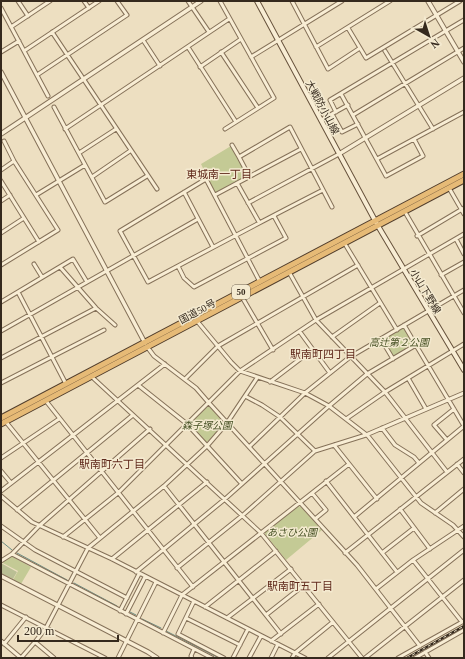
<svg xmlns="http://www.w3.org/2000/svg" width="465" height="659" viewBox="0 0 465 659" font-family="'Times New Roman','Noto Sans JP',serif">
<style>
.green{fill:#c4ca95}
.cemetery{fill:#babf94}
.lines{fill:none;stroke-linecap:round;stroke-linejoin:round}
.stream{stroke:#6b8d84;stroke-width:1}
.minor-casing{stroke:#857159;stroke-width:5}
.tertiary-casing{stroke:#857159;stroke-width:5.5}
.secondary-casing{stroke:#67523c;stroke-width:6}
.trunk-casing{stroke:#533f2d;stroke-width:7}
.minor{stroke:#f8edd4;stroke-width:3}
.tertiary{stroke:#f8edd4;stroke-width:3.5}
.secondary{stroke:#f8edd4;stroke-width:4}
.trunk{stroke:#e6ba76;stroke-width:5}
.rail-casing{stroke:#35291d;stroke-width:2.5}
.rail{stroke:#f4ead0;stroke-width:1;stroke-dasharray:3;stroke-linecap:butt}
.labels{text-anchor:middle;stroke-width:3;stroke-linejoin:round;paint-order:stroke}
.shield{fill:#f4ead0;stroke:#6e6353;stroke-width:1}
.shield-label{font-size:9px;font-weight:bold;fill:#35291d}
.street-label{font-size:10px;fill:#35291d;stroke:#f4ead0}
.park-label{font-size:10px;font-style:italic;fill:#465124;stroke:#f4ead0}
.neighbourhood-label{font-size:11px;fill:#612b1d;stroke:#f4ead0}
</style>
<rect width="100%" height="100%" fill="#eddfc1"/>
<path class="green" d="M231,146L247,176L215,193L201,164Z
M404,326L415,345L393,358L382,339Z
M207,407H210L223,422L224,425L206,443L190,424Z
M298,506L301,507L322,530L286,560L265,534V532Z
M11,556L31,567L21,584L13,580L18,571L1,562Z"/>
<path class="cemetery" d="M1,563L17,572L13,579L1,573Z"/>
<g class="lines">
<path class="stream" d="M1,541L12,550
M17,553L67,580
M74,583L117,606
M130,612L136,615
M142,619L161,628
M166,631L219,658"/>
<defs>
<path id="minor" d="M18,1L28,16
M84,1L89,8
M188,1L209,32
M220,1L274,98L225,129
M292,1L328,69L360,48
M1,8L48,96
M11,27L50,1
M348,28L366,58L460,1
M52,32L157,189
M143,40L160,66
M188,47L236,122
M316,47L390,1
M24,51L99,1
M385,51L433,129
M1,52L19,41
M221,52L258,108
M251,57L342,1
M200,67L241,39
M37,75L127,15L117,1
M341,94L386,176L423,156L414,139
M54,107L105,202L147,176
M336,112L330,100L464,20
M332,114L342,132L358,124
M353,115L464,48
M321,120L348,105
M65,129L229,19
M232,145L239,157
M79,153L116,129
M377,159L464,112
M1,170L14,161
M249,176L239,157L290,127L332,207
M92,177L130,151
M1,181L39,242
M237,183L259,222
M449,188L464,214
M184,192L213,247
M36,195L85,165
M215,195L301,149
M1,201L10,195
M248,203L339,154
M405,212L464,313
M1,233L24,218
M417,236L464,208
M456,239L464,254
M345,244L397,330
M34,264L42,277
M1,265L58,230L14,161L4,141
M178,266L184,278L194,287L286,238L274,216
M60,267L96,308L115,325
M289,272L316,320L385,392L447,472
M441,275L464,262
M260,282L206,179L120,231L148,282C206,251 264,220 323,190
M18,292L66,384
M242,297L273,350
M1,302L73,259L87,282
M197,321L231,362L240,371L305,393L329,406L368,436L421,503L453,525L464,537
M404,325L464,426
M1,331L198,219
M300,332L330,373
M332,337L380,303
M381,339L393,359
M148,348L154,356L196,388L209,403L357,565L420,646
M1,358L96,308
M92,377L261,533L362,658
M408,378L426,409
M185,379L218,346L358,265
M270,382L312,350
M1,383L104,330
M138,385L187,424L242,484
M245,396L262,405L280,417L315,451
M46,401L193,587
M346,419L385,392L464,344
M6,422L100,538
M382,428L395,445L414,457L419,463
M447,440L434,425L454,409
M334,445L377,499
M249,447L305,393L350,357L464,290
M1,458L59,419
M457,464L464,473
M1,471L11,483
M326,481L397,572
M164,486L281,634
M1,491L165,364
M312,493L326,510L315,519
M1,496L32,522L112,559L305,658
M400,509L430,549
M17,510L133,415
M435,513L464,489
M354,517L464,426
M1,526L35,550L127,598
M63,537L118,493L240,371L316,320L464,234
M345,553L464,459
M382,553L414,528
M12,554L212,658
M112,559L207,482
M413,560L462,622
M1,561L12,554L39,526L150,429
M177,568L243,515L315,451L366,435L464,393
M136,572L225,499L329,406L367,374L416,345
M376,589L413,560L464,526
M182,595L349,464
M194,601L178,634L224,658
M1,605L105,658
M205,607L276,551
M120,611L139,574
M126,614L145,577
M266,615L304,585
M186,618L240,645
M227,618L291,569
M163,633L182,595
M1,641L21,658
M271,641L319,604
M4,644L26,617
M425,652L429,658
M21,658L35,642
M54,658L35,642L46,628L88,548L164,486L207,446L227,423L257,378
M118,658L156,582
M192,658L191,656L194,649
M233,658L248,629
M249,658L261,636
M271,658L278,644
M292,658L295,653L333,622
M328,658L464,550
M365,658L464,580
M398,658L464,621
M415,658L464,630"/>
<path id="tertiary" d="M428,1L464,62
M1,72L145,343
M1,134L201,1
M339,154L464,78
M1,576L148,652L157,658"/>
<path id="secondary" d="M257,1L378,226L464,370"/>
<path id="trunk" d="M1,418L464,174
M1,424L464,180"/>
</defs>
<use href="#minor" class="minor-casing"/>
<use href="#tertiary" class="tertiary-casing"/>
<use href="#secondary" class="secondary-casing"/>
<use href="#trunk" class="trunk-casing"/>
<use href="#minor" class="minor"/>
<use href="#tertiary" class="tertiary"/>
<use href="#secondary" class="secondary"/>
<use href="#trunk" class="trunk"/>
<defs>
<path id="rail" d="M407,658L464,626"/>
</defs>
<use href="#rail" class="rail-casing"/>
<use href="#rail" class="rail"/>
</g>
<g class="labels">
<rect class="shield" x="232" y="285" width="18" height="14" rx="3"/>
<g class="shield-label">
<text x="241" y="295">50</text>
</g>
<g class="street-label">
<text transform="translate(323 107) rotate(62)" y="4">大戦防小山線</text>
<text transform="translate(426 291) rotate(59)" y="4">小山下野線</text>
<text transform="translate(197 311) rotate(-28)" y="4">国道50号</text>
</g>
<g class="park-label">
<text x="399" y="346">高辻第２公園</text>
<text x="207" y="429">森子塚公園</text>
<text x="292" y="536">あさひ公園</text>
</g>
<g class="neighbourhood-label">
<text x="219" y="178">東城南一丁目</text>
<text x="323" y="358">駅南町四丁目</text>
<text x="112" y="468">駅南町六丁目</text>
<text x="300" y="590">駅南町五丁目</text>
</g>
</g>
<rect width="465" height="659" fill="none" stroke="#35291d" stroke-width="4"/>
<g transform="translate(429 36) rotate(141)" stroke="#f4ead0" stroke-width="3" paint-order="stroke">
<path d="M0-3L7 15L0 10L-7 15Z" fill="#35291d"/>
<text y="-6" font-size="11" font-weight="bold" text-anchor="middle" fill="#35291d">N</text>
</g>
<path d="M18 635v6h100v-6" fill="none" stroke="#35291d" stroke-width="2"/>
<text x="24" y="635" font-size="12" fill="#35291d" stroke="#f4ead0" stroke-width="3" paint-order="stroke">200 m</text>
</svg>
